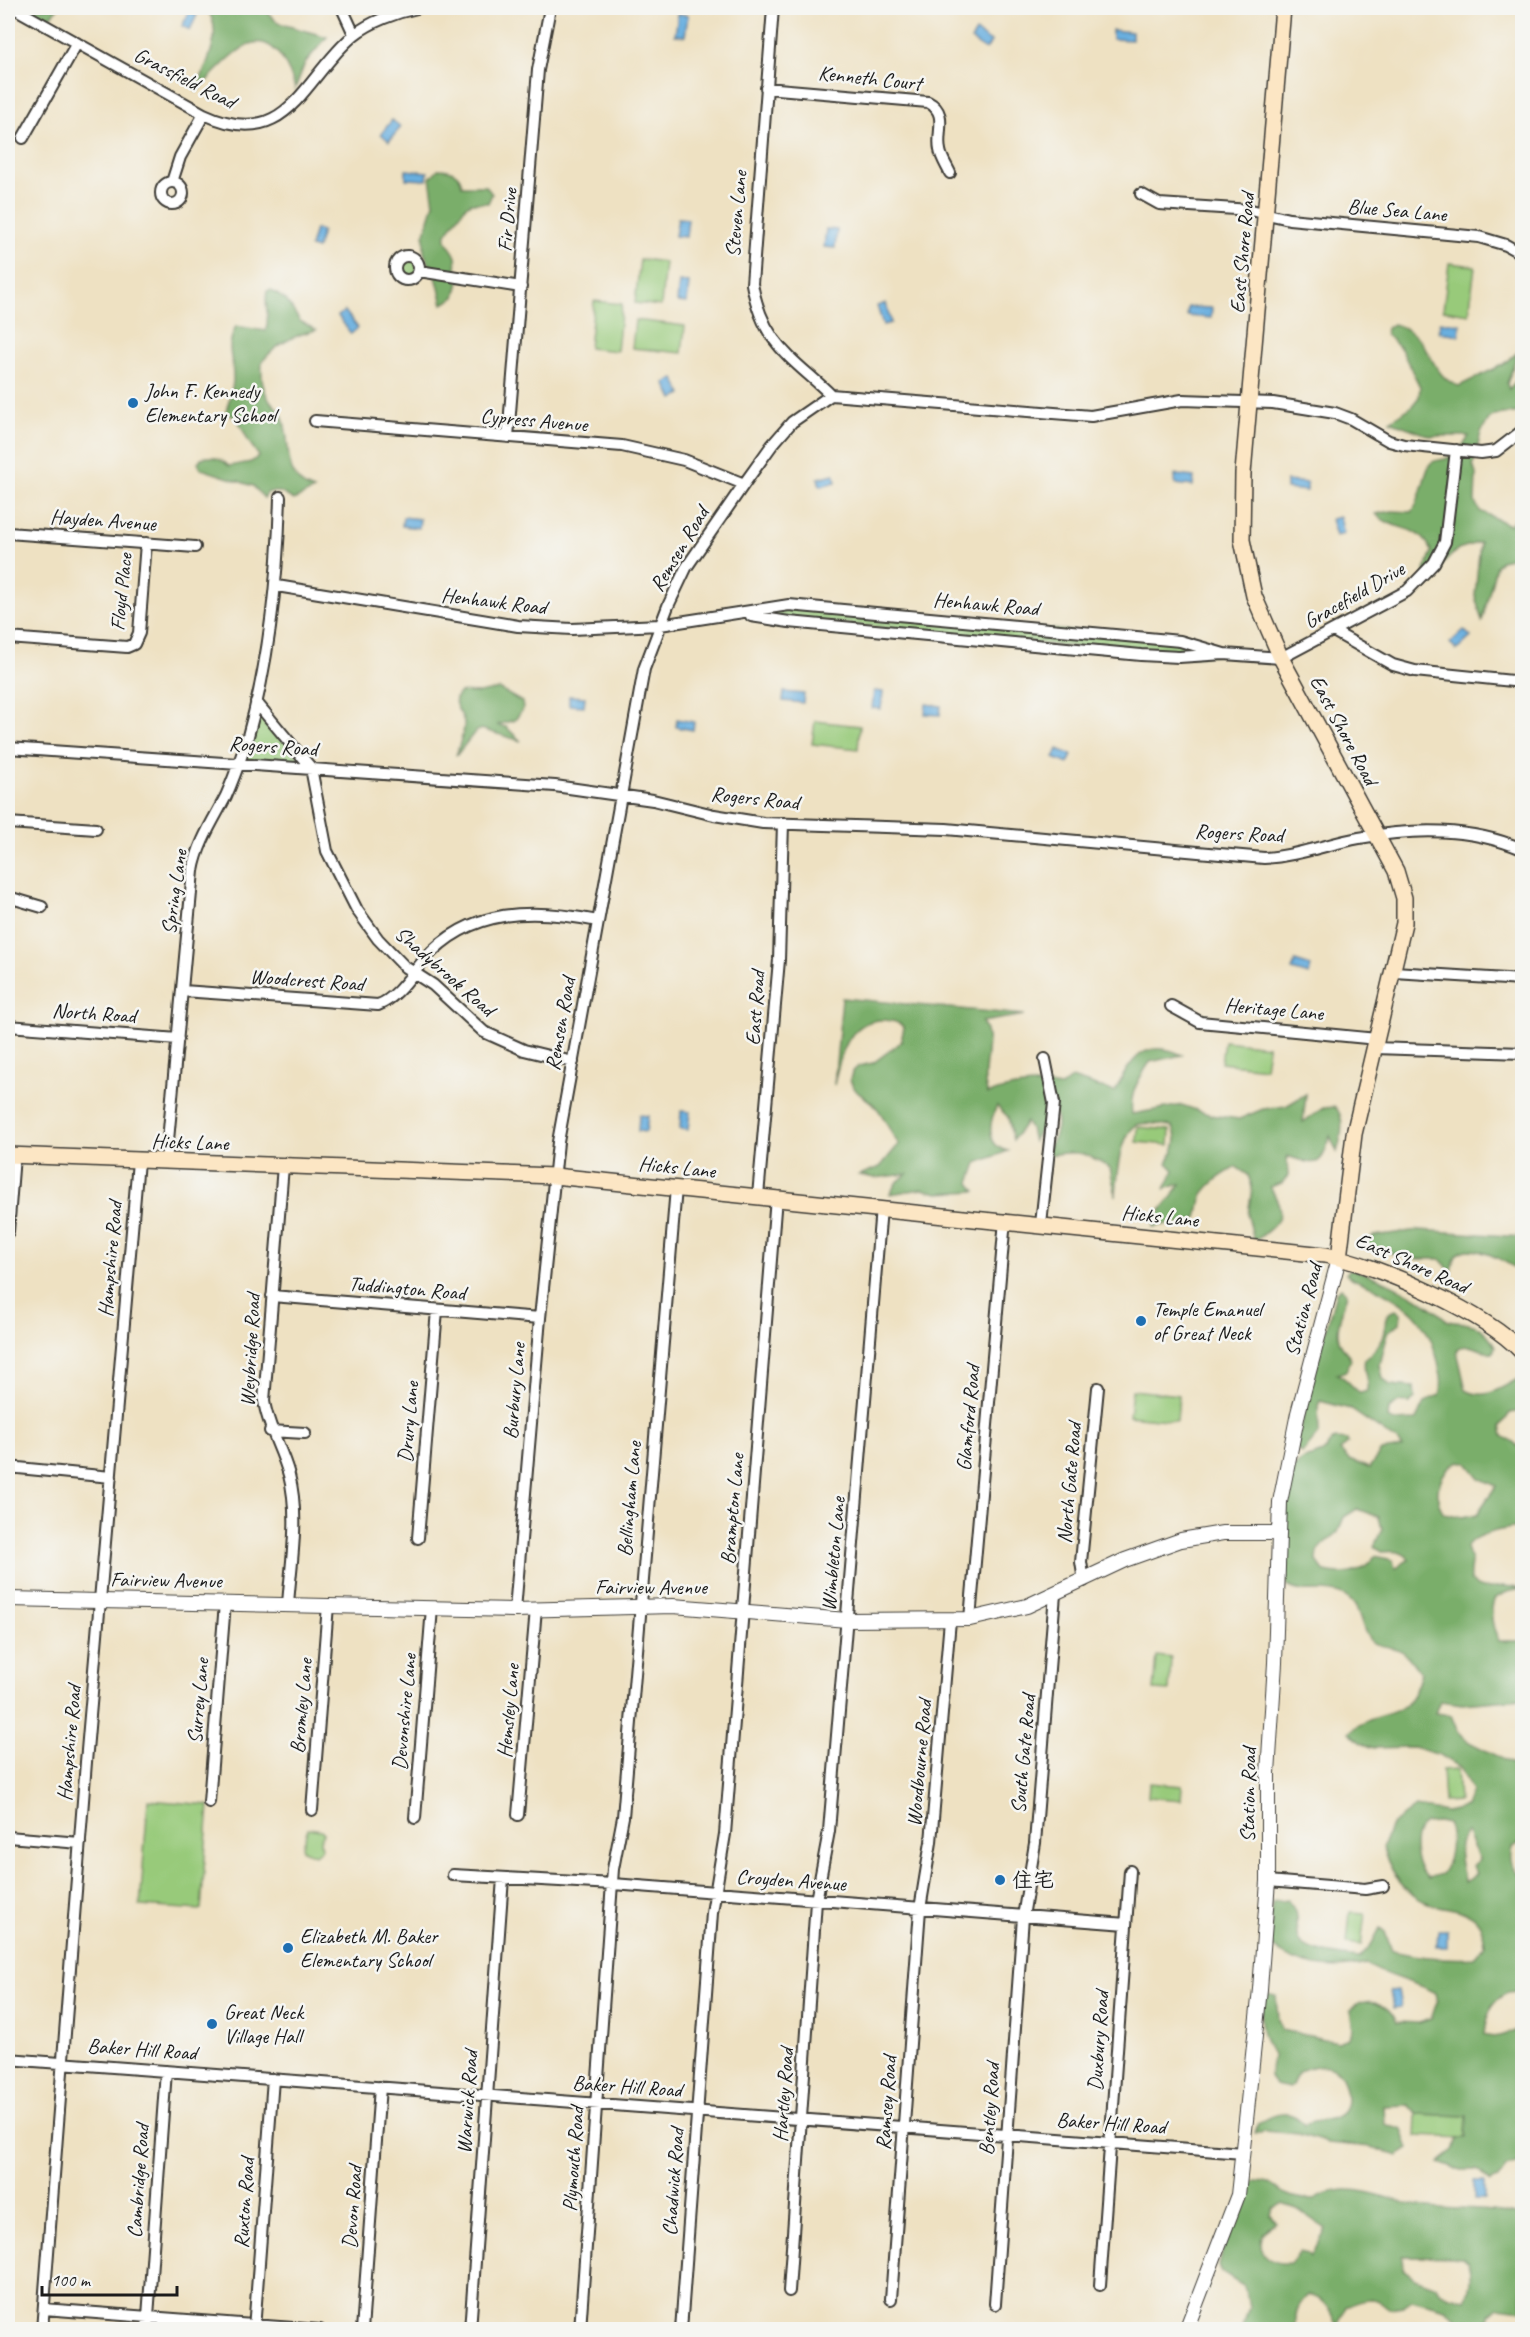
<svg xmlns="http://www.w3.org/2000/svg" width="1530" height="2337" viewBox="0 0 1530 2337" font-family="Caveat,'LXGW WenKai TC',sans-serif">
<style>
.green{fill:#98ca7a;stroke:#5a734b;stroke-width:1.5}
.forest{fill:#7aae6a;stroke:#4b6543;stroke-width:1.5;fill-rule:evenodd}
.water{fill:#69afdf;stroke:#42667e;stroke-width:1.5}
.lines{fill:none;stroke-linecap:round;stroke-linejoin:round}
.minor-casing{stroke:#3c3a35;stroke-width:14}
.tertiary-casing{stroke:#3c3a35;stroke-width:16}
.secondary-casing{stroke:#3c3a35;stroke-width:18}
.minor{stroke:#fff;stroke-width:10}
.tertiary{stroke:#fff;stroke-width:14}
.secondary{stroke:#fce6c4;stroke-width:15}
.poi-dot{fill:#1f6fb2;stroke:#f6f6f2;stroke-width:2}
.labels{text-anchor:middle;stroke-width:5;stroke-linejoin:round;paint-order:stroke}
.street-label{font-size:21px;fill:#1c1c1c;stroke:#f6f6f2}
.poi-label{font-size:21px;fill:#1c1c1c;stroke:#f6f6f2;text-anchor:start}
</style>
<rect width="100%" height="100%" fill="#f6f6f2"/>
<filter id="ink" filterUnits="userSpaceOnUse"><feTurbulence type="fractalNoise" baseFrequency=".0167" numOctaves="2"/><feDisplacementMap in="SourceGraphic" scale="12" xChannelSelector="R" yChannelSelector="G"/><feConvolveMatrix kernelMatrix="1 2 1 2 8 2 1 2 1" color-interpolation-filters="sRGB"/></filter>
<filter id="wash" filterUnits="userSpaceOnUse"><feTurbulence type="fractalNoise" baseFrequency=".008" numOctaves="4" result="noise"/><feDisplacementMap in="SourceGraphic" scale="24" xChannelSelector="R" yChannelSelector="G"/><feGaussianBlur stdDeviation="1.35" result="paint"/><feColorMatrix in="noise" values="0 0 0 0 0 0 0 0 0 0 0 0 0 0 0 0 0 1.4 0 .05"/><feComposite in="paint" operator="in"/></filter>
<g filter="url(#wash)">
<rect width="100%" height="100%" fill="#eee1c2"/>
<path class="green" d="M397 268a10 10 0 1 1 20 0a10 10 0 1 1-20 0Z
M640,259L665,262L661,306L635,303Z
M1449,263L1475,266L1469,314L1443,310Z
M594,301L622,304L617,351L589,348Z
M635,320L685,326L682,353L632,348Z
M789,605L1180,641L1224,654L1179,657L744,614Z
M257,708L306,766L241,761Z
M815,721L860,726L858,749L812,744Z
M1224,1041L1268,1046L1265,1068L1221,1063Z
M1138,1127L1170,1130L1169,1145L1137,1142Z
M1132,1390L1179,1395L1177,1421L1129,1416Z
M1157,1656L1171,1658L1169,1691L1154,1690Z
M1457,1769L1459,1801L1444,1802L1442,1770Z
M1149,1783L1182,1786L1181,1800L1148,1797Z
M148,1800L209,1805L201,1910L140,1906Z
M308,1828L321,1830L324,1833L320,1840L321,1850L315,1855L303,1850L302,1845Z
M1350,1912L1365,1913L1361,1945L1347,1943Z
M1417,2114L1467,2116L1466,2138L1416,2136Z"/>
<path class="forest" d="M14,8H58L43,24Z
M205,8H263L278,23L327,37L305,63L295,89C291,73 277,38 254,43C237,46 209,79 196,92C204,66 227,31 205,8Z
M438,169C450,169 461,173 462,186H486L492,194L488,203H471L466,206L446,234C444,245 453,247 456,257C458,268 453,270 459,282L455,297L443,304L437,280L424,253V236L434,203L430,178Z
M271,290L286,300L300,321L316,330C294,335 275,345 262,362C261,377 262,390 271,402C274,406 279,409 281,413C294,439 278,479 314,490L294,500L280,492H268L264,498L253,486L201,469L198,463L201,458C212,455 221,458 229,466L251,462L259,456L249,442L237,418L226,413C228,403 232,392 233,381C234,355 224,352 236,326L266,331C270,317 264,305 267,291Z
M1393,324C1433,334 1428,377 1459,386L1502,365L1518,352L1507,384L1509,389L1522,374V412L1495,415L1489,419L1481,433L1473,465L1476,474L1475,502L1480,511L1509,525L1522,511V556L1501,560L1496,566L1482,621L1475,596L1480,542L1458,549L1419,587L1432,551C1417,521 1396,534 1376,514L1392,511L1412,512C1421,500 1426,466 1431,463C1434,460 1441,460 1445,459C1455,456 1464,446 1469,436H1430L1390,421L1411,407L1419,397L1420,387L1401,349L1386,334L1387,328Z
M499,689L522,702L523,709L515,720L497,725L506,727L521,741L481,729L475,732L456,756C458,747 463,737 464,727C466,712 447,706 460,692L479,693Z
M842,998L1024,1015L982,1022C996,1044 978,1071 988,1094C1012,1086 1035,1082 1061,1087L1072,1078L1115,1092C1130,1060 1144,1037 1182,1055L1150,1062C1139,1078 1129,1094 1132,1114L1182,1105L1211,1115L1239,1119L1263,1109L1286,1106L1306,1094L1303,1122L1323,1108L1335,1107C1346,1117 1341,1139 1337,1152L1330,1136C1321,1170 1316,1165 1287,1156L1288,1176L1282,1183L1270,1187C1289,1217 1279,1222 1254,1242L1248,1215L1252,1187L1248,1175L1236,1167C1223,1175 1206,1184 1201,1200C1199,1206 1199,1212 1197,1218L1183,1225L1173,1223L1153,1227C1157,1209 1172,1201 1180,1184L1165,1189L1174,1170L1167,1163C1174,1151 1180,1139 1172,1126C1162,1125 1149,1122 1140,1124C1120,1128 1117,1180 1116,1196L1110,1168C1082,1149 1074,1151 1042,1156C1057,1137 1063,1123 1050,1101L1043,1123L1033,1142L1030,1128L1026,1122L1013,1140L1008,1117L997,1106C989,1122 985,1146 1008,1151L977,1163L970,1183L976,1191L938,1193L922,1189L890,1194L896,1183L907,1174L875,1178L859,1175L880,1167L899,1144C889,1133 886,1118 876,1107C866,1096 855,1095 850,1080L852,1072L859,1066L873,1063L901,1042L904,1027C897,1021 892,1021 883,1020C848,1019 839,1059 834,1085Z
M1419,1230L1522,1237L1520,1272C1510,1263 1468,1239 1456,1256C1453,1262 1452,1272 1451,1279L1448,1268L1440,1259H1415L1367,1247L1366,1244L1373,1236Z
M1350,1269C1375,1274 1431,1302 1447,1321C1471,1324 1482,1322 1495,1346L1493,1353L1469,1346L1460,1347L1457,1351L1466,1390C1487,1402 1504,1385 1522,1377V1411L1510,1413L1501,1426L1503,1436L1522,1449V1528C1511,1527 1469,1534 1467,1548C1466,1552 1470,1556 1471,1561C1471,1567 1469,1573 1470,1580C1480,1592 1488,1588 1502,1586C1509,1586 1516,1588 1522,1589L1507,1592L1495,1598C1489,1611 1492,1629 1499,1641H1522V1699L1462,1704L1440,1701L1435,1713L1451,1715L1457,1730L1469,1742L1522,1769V1842L1512,1848C1508,1862 1513,1867 1522,1877V1991C1517,1993 1513,1992 1508,1993C1492,1998 1485,2020 1484,2035C1497,2040 1509,2033 1522,2028V2163L1506,2167L1498,2179L1491,2182L1477,2169H1455L1439,2163L1454,2151L1458,2138H1466L1467,2116L1417,2114L1408,2105L1384,2106L1385,2124L1402,2130L1409,2149L1398,2156L1371,2147L1328,2143L1299,2134L1264,2131L1255,2133L1258,2123C1274,2114 1292,2107 1304,2125C1315,2119 1335,2122 1343,2112C1351,2102 1345,2075 1335,2069C1328,2064 1320,2065 1312,2067C1308,2068 1303,2069 1299,2072C1295,2076 1294,2083 1290,2088L1275,2085L1270,2076L1273,2055C1261,2040 1256,2011 1267,1994L1276,1996L1278,2019L1282,2030L1338,2042L1349,2038L1353,2029L1350,2010C1368,1994 1387,2002 1397,2022L1419,2023L1431,2019L1437,2002L1435,1993C1412,1980 1385,1977 1366,1964C1333,1972 1297,1968 1270,1945L1272,1902L1287,1900C1302,1915 1293,1923 1298,1939C1303,1952 1346,1957 1359,1958L1371,1945L1380,1928L1385,1932L1392,1951C1419,1957 1447,1960 1475,1958L1485,1944C1481,1898 1444,1916 1416,1897C1397,1884 1391,1869 1382,1848L1391,1825L1415,1807L1446,1812L1466,1807L1472,1791L1460,1767L1440,1755L1413,1747L1374,1748L1361,1743L1349,1732C1384,1704 1407,1727 1421,1673C1415,1667 1410,1657 1403,1652C1393,1645 1376,1648 1369,1639C1358,1624 1363,1603 1340,1594C1319,1586 1308,1597 1287,1586C1282,1560 1278,1478 1302,1460C1307,1457 1314,1457 1320,1454C1327,1450 1329,1442 1336,1439L1347,1440L1348,1443L1340,1451L1349,1460L1369,1468L1381,1451L1402,1448L1397,1441L1350,1409L1320,1401L1318,1406L1319,1433L1302,1454L1295,1448L1336,1292L1341,1288L1347,1293C1344,1308 1332,1332 1342,1347C1345,1351 1349,1354 1351,1359L1346,1371L1337,1374C1349,1379 1351,1388 1361,1393L1367,1391C1369,1379 1362,1371 1365,1359C1372,1354 1381,1343 1384,1335C1388,1324 1380,1314 1396,1310L1401,1314L1400,1323L1388,1332L1380,1365L1383,1378L1390,1385L1414,1387L1415,1398L1409,1403L1399,1402L1389,1409L1388,1418L1394,1421L1417,1420C1420,1406 1426,1399 1440,1395C1444,1381 1439,1367 1436,1354C1425,1317 1408,1305 1375,1288C1365,1283 1355,1282 1346,1274ZM1459,1461L1467,1463L1479,1478L1496,1486L1477,1514L1463,1517L1444,1513C1431,1496 1440,1469 1459,1461ZM1357,1509L1379,1517L1382,1529L1374,1546L1381,1552C1391,1551 1402,1550 1409,1559L1395,1569L1393,1560L1375,1556C1362,1573 1347,1577 1325,1572L1317,1561L1318,1550L1338,1532L1344,1517ZM1438,1822L1447,1824C1454,1837 1450,1863 1441,1874L1428,1878C1414,1866 1409,1835 1425,1823ZM1466,1832L1479,1859L1473,1866L1477,1875L1464,1882C1463,1866 1453,1847 1466,1832Z
M1252,2181C1273,2180 1272,2189 1288,2195C1296,2199 1305,2199 1314,2200C1322,2194 1333,2191 1344,2190C1372,2189 1395,2203 1421,2206C1455,2211 1490,2207 1522,2217V2310L1499,2307L1490,2315L1489,2322L1482,2326L1461,2321L1445,2309L1412,2300L1403,2306L1390,2308C1374,2295 1364,2298 1346,2306L1338,2327C1331,2310 1327,2299 1308,2295C1296,2307 1295,2313 1296,2329H1242L1249,2307L1246,2293L1243,2285L1221,2271L1219,2266L1223,2248L1236,2222L1245,2188ZM1282,2204L1297,2209L1326,2229L1310,2257L1308,2253L1300,2251L1290,2263C1260,2266 1250,2236 1276,2222L1271,2215L1273,2208ZM1402,2256L1462,2257L1468,2261C1473,2272 1472,2288 1465,2299L1450,2296L1441,2292L1437,2286L1415,2278L1403,2269Z"/>
<path class="water" d="M190,11L197,15L190,30L182,26Z
M678,14L688,15L685,36L675,35Z
M1112,30L1132,32V40L1112,39Z
M976,32L991,42L986,50L971,40Z
M392,120L401,127L389,141L381,134Z
M406,170L428,172L427,180L406,179Z
M678,218L688,219L686,237L675,236Z
M315,229L322,231L317,249L310,247Z
M826,229L837,230L835,248L824,247Z
M679,282L689,283L687,303L677,302Z
M886,303L891,323L883,325L877,306Z
M1188,307L1212,308L1211,318L1187,316Z
M345,311L358,328L351,334L338,316Z
M1440,322L1460,324L1459,335L1439,332Z
M674,378L682,394L673,399L665,383Z
M834,474L836,482L820,486L818,478Z
M1175,475L1194,477L1193,486L1175,484Z
M1286,481L1307,483V491L1286,489Z
M403,517L420,519L419,528L402,526Z
M1340,517L1344,534L1336,536L1331,519Z
M1464,630L1471,637L1457,650L1450,643Z
M874,691L883,692L881,709L872,708Z
M784,692L804,694L803,703L783,701Z
M569,696L585,697L584,706L569,705Z
M926,704L941,706L940,715L925,714Z
M677,719L694,722L693,730L676,727Z
M1058,749L1072,755L1068,764L1054,758Z
M1295,961L1311,966L1309,975L1292,970Z
M681,1111L690,1112L688,1130L680,1129Z
M639,1115L648,1116L646,1132L638,1131Z
M1438,1930H1447V1947H1437Z
M1398,1990L1401,2007L1393,2008L1390,1991Z
M1474,2181H1484V2200H1474Z"/>
</g>
<g filter="url(#ink)">
<g class="lines">
<defs>
<path id="minor" d="M14,8L204,114C288,153 302,79 354,35C370,22 397,12 417,8
M342,8L354,34
M773,8L752,284C763,344 790,356 831,395
M766,88L928,102C949,113 936,133 940,150C941,158 947,166 950,173
M23,138L77,43
M161 193a11 11 0 1 1 22 0a11 11 0 1 1-22 0Z
M172,182L180,157L204,114
M1141,194L1159,204L1251,210L1289,219L1479,237L1506,245L1522,254
M395 268a12 12 0 1 1 24 0a12 12 0 1 1-24 0Z
M419,271L521,287
M315,421L622,446L684,460L744,484
M508,437L538,70L550,8
M8,533L195,547
M277,586L518,626L572,629L660,625L789,605L1180,641L1224,654
M751,616L789,622L1141,655L1179,657L1224,654L1281,658L1407,591L1434,563L1445,542L1456,450
M1333,631L1393,665L1415,671L1522,682
M8,638L127,647L134,644L139,633L146,543
M256,702L311,768L327,851L357,910L378,939L405,967L433,985L484,1032L524,1050L573,1062
M8,748L555,786L653,800L714,815L763,823L946,829L1264,858C1298,856 1327,844 1359,838C1415,828 1470,827 1522,849
M8,823L96,829
M8,897L42,907
M1394,972L1522,980
M183,991L378,1005C396,999 411,975 424,960C470,907 534,908 598,921
M1171,1006L1200,1022L1377,1039
M8,1026L178,1039
M1375,1048L1522,1053
M166,1162L193,871C198,843 213,821 226,796C234,778 242,755 248,736C270,658 278,577 280,497
M283,1166L264,1401C268,1428 282,1449 289,1475C300,1517 291,1562 288,1604
M758,1196L779,960L783,823
M1041,1224L1054,1103L1045,1059
M8,1232L14,1156
M272,1296L540,1318
M270,1431L305,1433
M8,1467L111,1477
M418,1538L437,1310
M1084,1581L1081,1562L1098,1388
M515,1610L540,1318L558,1142L644,669L668,606L686,568L744,484L772,445L792,422L831,395L1091,416L1182,400L1273,403L1335,413L1351,419L1389,441L1404,445L1481,453L1496,451L1522,431
M970,1619L1005,1220
M209,1802L225,1603
M312,1810L328,1605
M518,1815L536,1609
M415,1818L432,1608
M8,1837L80,1843
M453,1875L613,1884L1126,1924
M1268,1881L1365,1889L1383,1886
M8,2059L1243,2153
M1100,2285L1130,1871
M789,2291L816,1901L829,1831L881,1208
M891,2299L920,1909L931,1842L950,1620
M995,2304L1023,1917L1035,1843L1055,1594
M44,2309L320,2330
M254,2329L273,2079
M42,2330L86,1762L138,1161
M147,2330L166,2071
M362,2330L380,2087
M470,2330L503,1878
M580,2330L613,1869L623,1817L676,1188
M681,2330L712,1913L725,1834L776,1197"/>
<path id="tertiary" d="M8,1599L515,1610L673,1606L847,1620L970,1619L1027,1606L1125,1560L1181,1540L1223,1533H1278
M1186,2330L1238,2195L1260,1989L1268,1881V1773L1275,1663L1280,1502L1298,1413L1339,1258"/>
<path id="secondary" d="M1283,8L1243,473L1242,540L1254,596L1281,658L1396,871L1404,898V923L1354,1134L1339,1258
M8,1155L554,1176L1325,1255C1377,1264 1486,1313 1522,1352"/>
</defs>
<use href="#minor" class="minor-casing"/>
<use href="#tertiary" class="tertiary-casing"/>
<use href="#secondary" class="secondary-casing"/>
<use href="#minor" class="minor"/>
<use href="#tertiary" class="tertiary"/>
<use href="#secondary" class="secondary"/>
</g>
</g>
<g class="poi-dot">
<circle cx="133" cy="403" r="6"/>
<circle cx="1141" cy="1321" r="6"/>
<circle cx="1000" cy="1880" r="6"/>
<circle cx="288" cy="1948" r="6"/>
<circle cx="212" cy="2024" r="6"/>
</g>
<g class="labels">
<g class="street-label">
<text transform="translate(185 78) rotate(27)" y="7">Grassfield Road</text>
<text transform="translate(870 78) rotate(6)" y="7">Kenneth Court</text>
<text transform="translate(1397 210) rotate(5)" y="7">Blue Sea Lane</text>
<text transform="translate(736 214) rotate(-85)" y="7">Steven Lane</text>
<text transform="translate(507 220) rotate(-85)" y="7">Fir Drive</text>
<text transform="translate(1242 253) rotate(-85)" y="7">East Shore Road</text>
<text transform="translate(534 420) rotate(5)" y="7">Cypress Avenue</text>
<text transform="translate(103 520) rotate(4)" y="7">Hayden Avenue</text>
<text transform="translate(679 549) rotate(-59)" y="7">Remsen Road</text>
<text transform="translate(121 592) rotate(-84)" y="7">Floyd Place</text>
<text transform="translate(1354 595) rotate(-30)" y="7">Gracefield Drive</text>
<text transform="translate(494 601) rotate(7)" y="7">Henhawk Road</text>
<text transform="translate(986 604) rotate(5)" y="7">Henhawk Road</text>
<text transform="translate(1344 730) rotate(62)" y="7">East Shore Road</text>
<text transform="translate(273 746) rotate(4)" y="7">Rogers Road</text>
<text transform="translate(755 798) rotate(6)" y="7">Rogers Road</text>
<text transform="translate(1239 833) rotate(3)" y="7">Rogers Road</text>
<text transform="translate(174 892) rotate(-82)" y="7">Spring Lane</text>
<text transform="translate(445 971) rotate(41)" y="7">Shadybrook Road</text>
<text transform="translate(307 980) rotate(4)" y="7">Woodcrest Road</text>
<text transform="translate(755 1008) rotate(-86)" y="7">East Road</text>
<text transform="translate(1274 1009) rotate(5)" y="7">Heritage Lane</text>
<text transform="translate(94 1013) rotate(4)" y="7">North Road</text>
<text transform="translate(560 1024) rotate(-80)" y="7">Remsen Road</text>
<text transform="translate(190 1142) rotate(2)" y="7">Hicks Lane</text>
<text transform="translate(677 1167) rotate(6)" y="7">Hicks Lane</text>
<text transform="translate(1160 1216) rotate(6)" y="7">Hicks Lane</text>
<text transform="translate(110 1259) rotate(-85)" y="7">Hampshire Road</text>
<text transform="translate(1412 1263) rotate(24)" y="7">East Shore Road</text>
<text transform="translate(407 1288) rotate(5)" y="7">Tuddington Road</text>
<text transform="translate(1303 1310) rotate(-75)" y="7">Station Road</text>
<text transform="translate(250 1350) rotate(-87)" y="7">Weybridge Road</text>
<text transform="translate(514 1391) rotate(-85)" y="7">Burbury Lane</text>
<text transform="translate(968 1418) rotate(-85)" y="7">Glamford Road</text>
<text transform="translate(408 1422) rotate(-85)" y="7">Drury Lane</text>
<text transform="translate(1069 1483) rotate(-85)" y="7">North Gate Road</text>
<text transform="translate(629 1499) rotate(-85)" y="7">Bellingham Lane</text>
<text transform="translate(732 1509) rotate(-85)" y="7">Brampton Lane</text>
<text transform="translate(833 1554) rotate(-85)" y="7">Wimbleton Lane</text>
<text transform="translate(166 1580) rotate(1)" y="7">Fairview Avenue</text>
<text x="651" y="1594">Fairview Avenue</text>
<text transform="translate(198 1701) rotate(-85)" y="7">Surrey Lane</text>
<text transform="translate(301 1706) rotate(-85)" y="7">Bromley Lane</text>
<text transform="translate(508 1711) rotate(-85)" y="7">Hemsley Lane</text>
<text transform="translate(404 1712) rotate(-85)" y="7">Devonshire Lane</text>
<text transform="translate(69 1743) rotate(-85)" y="7">Hampshire Road</text>
<text transform="translate(1023 1754) rotate(-85)" y="7">South Gate Road</text>
<text transform="translate(919 1763) rotate(-85)" y="7">Woodbourne Road</text>
<text transform="translate(1248 1795) rotate(-89)" y="7">Station Road</text>
<text transform="translate(791 1880) rotate(4)" y="7">Croyden Avenue</text>
<text transform="translate(1098 2041) rotate(-86)" y="7">Duxbury Road</text>
<text transform="translate(142 2049) rotate(4)" y="7">Baker Hill Road</text>
<text transform="translate(627 2086) rotate(4)" y="7">Baker Hill Road</text>
<text transform="translate(783 2095) rotate(-86)" y="7">Hartley Road</text>
<text transform="translate(467 2102) rotate(-86)" y="7">Warwick Road</text>
<text transform="translate(886 2103) rotate(-86)" y="7">Ramsey Road</text>
<text transform="translate(989 2109) rotate(-86)" y="7">Bentley Road</text>
<text transform="translate(1111 2123) rotate(4)" y="7">Baker Hill Road</text>
<text transform="translate(573 2159) rotate(-86)" y="7">Plymouth Road</text>
<text transform="translate(138 2181) rotate(-86)" y="7">Cambridge Road</text>
<text transform="translate(673 2182) rotate(-86)" y="7">Chadwick Road</text>
<text transform="translate(244 2203) rotate(-86)" y="7">Ruxton Road</text>
<text transform="translate(352 2207) rotate(-86)" y="7">Devon Road</text>
</g>
<g class="poi-label">
<text x="145" y="398">John F. Kennedy<tspan x="145" dy="24">Elementary School</tspan></text>
<text x="1153" y="1316">Temple Emanuel<tspan x="1153" dy="24">of Great Neck</tspan></text>
<text x="1012" y="1887">住宅</text>
<text x="300" y="1943">Elizabeth M. Baker<tspan x="300" dy="24">Elementary School</tspan></text>
<text x="224" y="2019">Great Neck<tspan x="224" dy="24">Village Hall</tspan></text>
</g>
</g>
<rect width="1530" height="2337" fill="none" stroke="#f6f6f2" stroke-width="30"/>
<path d="M42 2286v9h135v-9" fill="none" stroke="#1c1c1c" stroke-width="3"/>
<text x="51" y="2286" font-size="18" fill="#1c1c1c" stroke="#f6f6f2" stroke-width="4.5" paint-order="stroke">100 m</text>
</svg>
